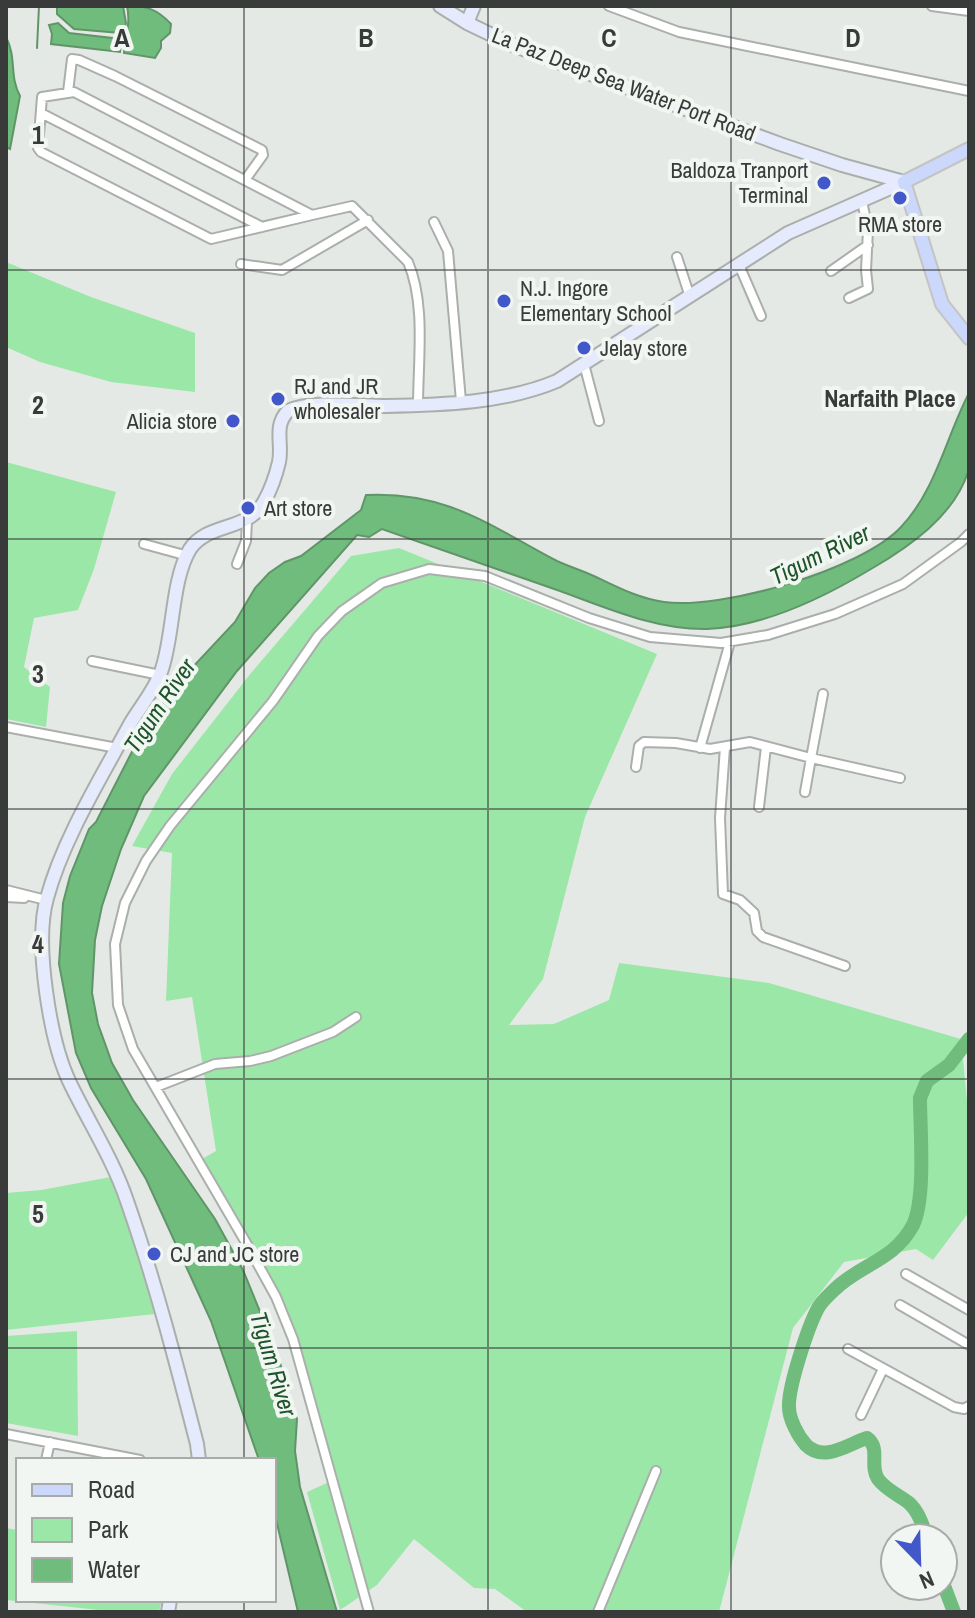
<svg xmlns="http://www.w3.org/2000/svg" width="975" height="1618" viewBox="0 0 975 1618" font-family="'Archivo Narrow',sans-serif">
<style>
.green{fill:#9be7a7}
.water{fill:#70bc7d;stroke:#609569;stroke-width:2}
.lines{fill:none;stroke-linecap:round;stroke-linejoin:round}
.stream{stroke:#609569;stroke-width:2}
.river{stroke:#70bc7d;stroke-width:14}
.street-casing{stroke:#abafac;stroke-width:12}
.secondary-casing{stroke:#abafac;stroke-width:16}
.primary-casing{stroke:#c4c4c4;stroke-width:16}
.street{stroke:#fff;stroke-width:8}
.secondary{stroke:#e5ebfd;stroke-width:12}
.primary{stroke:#cbd7fb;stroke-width:12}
.grid{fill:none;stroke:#393b3a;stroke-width:2;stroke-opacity:0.55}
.poi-dot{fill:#4257ca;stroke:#f2f6f2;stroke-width:3}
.labels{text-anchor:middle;stroke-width:8;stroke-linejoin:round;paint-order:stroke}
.street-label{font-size:22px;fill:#393b3a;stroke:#f2f6f2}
.poi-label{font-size:22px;fill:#393b3a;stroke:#f2f6f2;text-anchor:start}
.neighbourhood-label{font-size:24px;font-weight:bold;fill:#393b3a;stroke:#f2f6f2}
.water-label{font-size:24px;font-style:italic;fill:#1e542a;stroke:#f2f6f2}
.grid-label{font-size:26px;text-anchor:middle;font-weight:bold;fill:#393b3a;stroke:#f2f6f2;stroke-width:8;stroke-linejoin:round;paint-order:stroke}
</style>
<rect width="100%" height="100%" fill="#e5e9e5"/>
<path class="green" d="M6,262L91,297L195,333V392L111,382L40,362L6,347Z
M6,462L116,492L94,569L78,610L34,618L24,667L50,687L46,727L6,719Z
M399,548L657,654L585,817L543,979L509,1025L554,1024L609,1000L619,963L769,983L961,1039L969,1121V1212L933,1260L916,1249L844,1262L793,1328L719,1612H527L495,1589L474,1588L414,1539L377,1585L340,1610L307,1492L338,1478C321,1432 314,1383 296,1337C273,1275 234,1217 202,1159L216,1151L192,997L166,1001L172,853L132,846L172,774L251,673L351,556Z
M111,1177L144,1271L155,1314L6,1330V1193L41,1190Z
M77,1331L78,1436L6,1423V1336Z
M6,1528L18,1530V1600H162L159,1612H117L6,1600Z"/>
<path class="water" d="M57,6H123L126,23L124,31L120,33L74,29L57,14Z
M127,6C147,6 157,9 171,24L170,33L161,41V48L155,58L124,53C125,36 131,24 127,6Z
M58,23L69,33L121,39L120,52L51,44L52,34L49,25Z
M6,37C17,58 9,76 20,96L10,149L6,147Z
M969,393C969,413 973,455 968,472C954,516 909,547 871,569C823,598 764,627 707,629C656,630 607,608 560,591C501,570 441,550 382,529L369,537L357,535L237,671L144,796L121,849L102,906L95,940L92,993L98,1024L112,1063L133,1100L215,1219L243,1270L277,1353L297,1419L295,1451L300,1487L337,1612H298L274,1511V1460H259L211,1321L146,1179L91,1088L76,1053L59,964L63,903L70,876L89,829L96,822L139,738L176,685L235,622L255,588L269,573L285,562L301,556L361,510L366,495C447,491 490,526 557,561C570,567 584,571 596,577C619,588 638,598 664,602C721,610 861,570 901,527C936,490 946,437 969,393Z"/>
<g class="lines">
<path class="stream" d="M37,48L39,6"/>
<path class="river" d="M927,1538C923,1526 919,1512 909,1503C899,1495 886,1490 878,1479C869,1465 881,1448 867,1438C848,1444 824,1463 806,1445C798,1436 789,1419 789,1407C788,1387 808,1327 818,1308C822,1301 829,1295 834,1290C860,1264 894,1261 913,1225C926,1198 920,1129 920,1098L927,1081L949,1065L969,1039
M943,1583L954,1612"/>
<defs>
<path id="street" d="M609,6L679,32L969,91
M932,6L969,11
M68,92L72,59L79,60L115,76L262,150L263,155L245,180
M41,113L262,227
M312,215L211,239L41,152L38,148L42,97L74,92L312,215L352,206L408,262C426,304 418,360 418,406
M434,222L448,251L461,401
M677,257L690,297
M241,264L282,270L368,220
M739,265L761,316
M831,271L868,245
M849,298L868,289L866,270L868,230L862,201
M584,364L599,421
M144,544L188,556
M237,564L246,541L247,521
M92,661L160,675
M6,727L117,748
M725,747L720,818L723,894L740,900L754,913L757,931L763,937L845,966
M700,748L730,642
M636,767L639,746L644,742L676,743L710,749L750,742L811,758L823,694
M805,792L811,758L900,778
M759,807L766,747
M6,890L46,900
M6,897L24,898
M156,1087L215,1064L250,1061L271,1056L333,1032L356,1017
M906,1274L969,1310
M900,1305L969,1345
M848,1349L954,1407L964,1409L969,1406
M861,1415L883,1369
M6,1434L140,1460
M46,1460L50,1442
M369,1612L293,1339L276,1297L245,1241L133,1049L118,1005L115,944L125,903L146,861L170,826L273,701L318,636L342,611L382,583L429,569L485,576L589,618L650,637L721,643L768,635L835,614L903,584L961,542L969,534
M598,1612L656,1471"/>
<path id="secondary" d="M440,6L467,23L515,46L780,144L842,165L904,182
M467,23L474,6
M199,1460L197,1444C176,1362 155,1281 127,1201C113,1159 88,1121 69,1081C50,1040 34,943 47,898C63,839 101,778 130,724C140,707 154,691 161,672C174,637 171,580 190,549C208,522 247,532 264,502C270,491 276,475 279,462C283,444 273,426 288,411C311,400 360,406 386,406C441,405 505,403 557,381L788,233L904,182
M168,1612L170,1600"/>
<path id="primary" d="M969,149L904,182L942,304L969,338"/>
</defs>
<use href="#street" class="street-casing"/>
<use href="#secondary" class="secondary-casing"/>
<use href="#primary" class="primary-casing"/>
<use href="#street" class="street"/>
<use href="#secondary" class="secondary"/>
<use href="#primary" class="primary"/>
</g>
<path class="grid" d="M244,6V1460M488,6V1612M731,6V1612M6,270H969M6,539H969M6,809H969M6,1079H969M6,1348H969M244,1600V1612"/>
<g class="poi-dot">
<circle cx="824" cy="183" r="8"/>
<circle cx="900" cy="198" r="8"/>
<circle cx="504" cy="301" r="8"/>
<circle cx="584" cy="348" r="8"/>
<circle cx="278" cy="399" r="8"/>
<circle cx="233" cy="421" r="8"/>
<circle cx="248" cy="508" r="8"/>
<circle cx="154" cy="1254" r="8"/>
</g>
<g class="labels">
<g class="street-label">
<text transform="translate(624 84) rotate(21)" y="8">La Paz Deep Sea Water Port Road</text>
</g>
<g class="poi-label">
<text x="808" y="178" text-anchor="end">Baldoza Tranport<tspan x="808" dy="25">Terminal</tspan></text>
<text x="900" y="232" text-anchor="middle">RMA store</text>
<text x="520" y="296">N.J. Ingore<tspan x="520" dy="25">Elementary School</tspan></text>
<text x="600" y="356">Jelay store</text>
<text x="294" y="394">RJ and JR<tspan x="294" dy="25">wholesaler</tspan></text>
<text x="217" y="429" text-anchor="end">Alicia store</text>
<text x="264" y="516">Art store</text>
<text x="170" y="1262">CJ and JC store</text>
</g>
<g class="neighbourhood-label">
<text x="890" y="407">Narfaith Place</text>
</g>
<g class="water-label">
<text transform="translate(820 555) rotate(-26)" y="8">Tigum River</text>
<text transform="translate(160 706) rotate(-56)" y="8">Tigum River</text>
<text transform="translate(273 1364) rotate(73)" y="8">Tigum River</text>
</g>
</g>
<g class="grid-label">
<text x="122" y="47">A</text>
<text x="366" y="47">B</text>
<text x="609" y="47">C</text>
<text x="853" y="47">D</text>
<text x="38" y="144">1</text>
<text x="38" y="414">2</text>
<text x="38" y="683">3</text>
<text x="38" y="953">4</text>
<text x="38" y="1223">5</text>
</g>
<rect width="975" height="1618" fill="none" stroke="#393b3a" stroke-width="16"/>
<rect x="16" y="1458" width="260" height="144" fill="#f2f6f2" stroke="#a8aba8" stroke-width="2"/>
<rect x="32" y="1484" width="40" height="12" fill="#cbd7fb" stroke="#a8aba8" stroke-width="2"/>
<text x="88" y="1498" font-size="24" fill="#393b3a">Road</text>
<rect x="32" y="1518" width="40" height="24" fill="#9be7a7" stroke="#a8aba8" stroke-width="2"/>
<text x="88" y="1538" font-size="24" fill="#393b3a">Park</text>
<rect x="32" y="1558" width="40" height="24" fill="#70bc7d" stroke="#a8aba8" stroke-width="2"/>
<text x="88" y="1578" font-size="24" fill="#393b3a">Water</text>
<g transform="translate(919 1562) rotate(157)"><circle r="38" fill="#f2f6f2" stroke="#a8aba8" stroke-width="2"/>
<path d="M0-6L14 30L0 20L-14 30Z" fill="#4257ca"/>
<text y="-12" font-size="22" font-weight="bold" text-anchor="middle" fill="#393b3a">N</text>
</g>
</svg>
